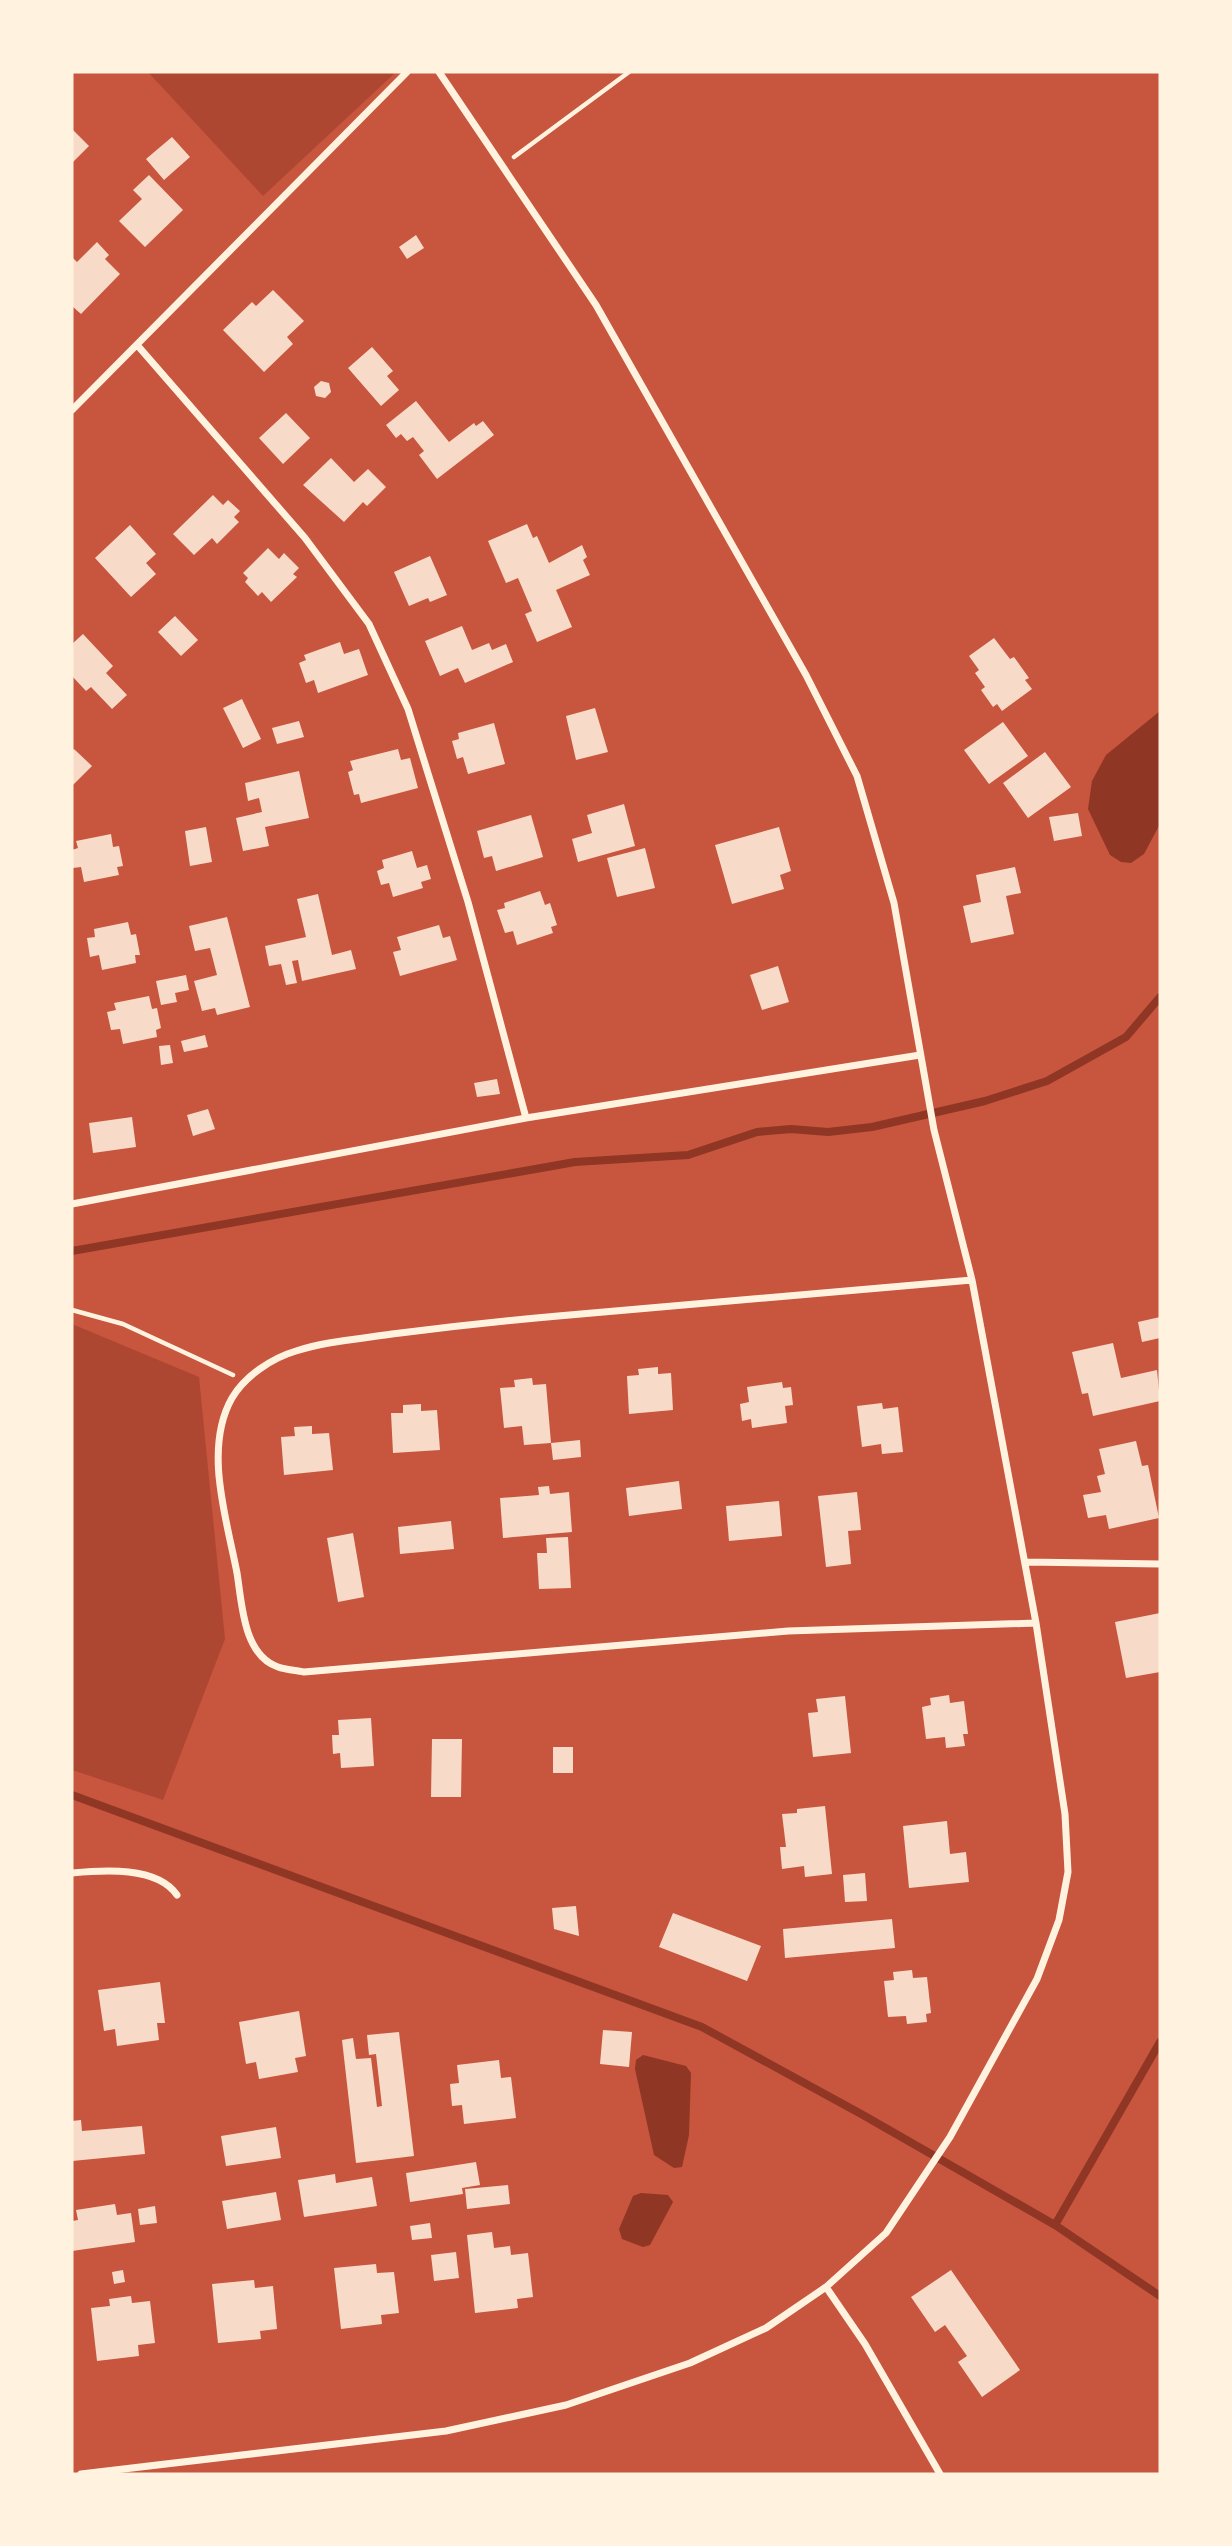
<svg xmlns="http://www.w3.org/2000/svg" width="1232" height="2546" viewBox="0 0 1232 2546" font-family="'Open Sans',sans-serif">
<style>
.green{fill:#ae4732}
.water{fill:#8f3625}
.lines{fill:none;stroke-linecap:round;stroke-linejoin:round}
.stream{stroke:#8f3625;stroke-width:8}
.building{fill:#f7dbc8}
.path{stroke:#fff3e0;stroke-width:4.5}
.minor{stroke:#fff3e0;stroke-width:7}
</style>
<rect width="100%" height="100%" fill="#c8553d"/>
<path class="green" d="M148,72H396L263,196Z
M72,1324L199,1377L225,1639L163,1800L72,1770Z"/>
<path class="water" d="M1160,711V824L1144,854L1131,863L1121,862L1110,855L1088,809L1092,781L1106,755Z
M643,2055L686,2066L691,2073L689,2135L682,2167L674,2168L654,2155L635,2069L636,2060Z
M641,2193L668,2195L673,2202L650,2245L643,2247L622,2239L619,2229L633,2196Z"/>
<g class="lines">
<path class="stream" d="M72,1251L575,1162L688,1155L757,1132L791,1129L828,1132L872,1127L985,1101L1047,1081L1126,1037L1160,997
M72,1795L702,2027L863,2115L1055,2225L1160,2296
M1055,2225L1160,2042"/>
</g>
<path class="building" d="M72,129L89,146L72,163Z
M172,137L190,157L164,180L146,159Z
M149,175L183,210L145,247L119,221L142,199L133,190Z
M416,235L424,248L407,259L399,247Z
M97,242L109,255L105,259L120,274L81,314L72,306V257L77,262Z
M273,290L304,321L287,337L293,344L264,372L223,330L252,302L256,306Z
M372,347L393,371L387,376L399,390L381,406L348,368Z
M321,381L329,383L331,392L325,398L316,396L314,387Z
M416,401L449,442L474,423L476,426L483,421L494,435L437,479L419,455L424,451L413,437L407,441L401,434L396,438L386,425Z
M286,413L310,438L283,464L259,438Z
M331,458L354,482L368,469L386,487L367,506L363,502L344,522L303,485Z
M213,495L223,505L228,500L240,511L234,517L239,522L217,544L212,538L194,555L173,534Z
M527,524L533,538L537,536L549,563L582,545L587,557L583,560L590,575L556,590L572,627L537,642L525,614L532,611L518,578L506,583L488,541Z
M130,525L156,554L146,563L156,574L131,597L95,558Z
M268,548L279,559L284,553L299,568L293,574L297,577L271,602L262,592L258,596L245,582L248,578L243,573Z
M430,556L447,595L430,602L428,598L409,606L394,572Z
M175,616L198,640L181,656L158,632Z
M462,626L472,650L489,643L492,650L506,644L513,662L465,683L458,668L440,676L425,641Z
M83,634L113,666L106,673L127,695L112,709L91,687L86,691L72,676V644Z
M994,638L1010,659L1014,657L1029,678L1025,680L1032,689L1002,711L997,704L993,707L981,690L985,687L975,673L979,670L969,656Z
M340,642L344,654L359,649L368,675L318,693L314,680L306,683L299,663L306,660L304,655Z
M242,699L261,739L243,748L223,708Z
M595,708L608,752L576,760L566,716Z
M299,721L304,737L277,744L272,728Z
M1003,722L1028,756L989,784L964,750Z
M494,723L505,764L468,774L463,757L457,759L452,741L459,739L458,733Z
M74,749L92,766L72,786V751Z
M398,749L401,760L410,758L418,788L361,803L359,794L354,795L348,772L353,770L350,761Z
M1045,752L1071,787L1028,818L1003,783Z
M299,771L309,818L265,827L269,846L243,851L236,818L262,812L259,798L248,801L245,783Z
M624,804L635,846L578,862L572,839L592,833L587,815Z
M1078,813L1082,836L1054,841L1049,817Z
M531,815L543,857L496,871L492,856L484,858L477,831Z
M206,827L212,862L190,866L185,831Z
M779,827L791,871L780,875L784,889L732,904L715,845Z
M111,834L113,847L119,846L123,866L117,867L119,875L84,882L81,867L73,868L72,850L78,848L76,841Z
M645,848L655,888L617,897L607,858Z
M412,851L417,868L427,865L431,879L421,882L423,888L393,897L389,883L381,885L377,871L384,868L382,860Z
M1015,867L1021,893L1006,896L1014,934L971,943L963,906L981,902L976,875Z
M540,891L545,905L550,903L557,925L551,927L553,933L517,945L513,931L505,933L497,910L505,908L504,903Z
M318,894L332,955L351,950L356,969L302,981L298,960L292,961L297,983L286,985L281,964L269,966L265,946L306,937L297,899Z
M227,917L250,1007L217,1015L215,1008L202,1011L194,981L217,975L210,948L195,951L189,926Z
M128,922L131,935L136,934L140,955H135L136,963L102,970L99,955L90,957L87,938L95,937L94,929Z
M439,925L443,938L450,936L457,960L400,976L393,952L401,950L397,937Z
M778,966L789,1002L762,1010L750,975Z
M186,975L189,990L175,993L177,1002L161,1005L156,981Z
M149,996L152,1009L157,1008L161,1028L156,1030L157,1037L123,1044L120,1029L111,1030L107,1012L116,1010L114,1003Z
M205,1035L208,1047L184,1052L181,1041Z
M170,1045L173,1063L161,1065L159,1046Z
M497,1079L500,1094L477,1097L474,1083Z
M208,1109L215,1129L193,1136L187,1115Z
M132,1117L136,1147L93,1153L89,1123Z
M1160,1317V1338L1142,1342L1138,1322Z
M1113,1343L1121,1378L1157,1370L1160,1401L1093,1416L1088,1393L1082,1394L1072,1352Z
M658,1367V1374L671,1373L673,1410L629,1414L627,1376L639,1375L638,1369Z
M532,1378L533,1385L546,1384L551,1443L524,1445L522,1426L504,1428L500,1388L515,1387L514,1380Z
M782,1382L783,1388L791,1387L793,1405L785,1406L787,1423L752,1428L751,1419L742,1421L740,1404L749,1402L747,1387Z
M882,1403L883,1409L898,1407L903,1452L882,1454L881,1444L862,1447L857,1406Z
M421,1404V1411L437,1410L440,1450L393,1453L391,1413H403V1405Z
M312,1426V1434L329,1433L333,1470L284,1475L281,1437L295,1436L294,1427Z
M580,1440L581,1457L553,1460L551,1443Z
M1136,1441L1142,1466L1148,1465L1159,1518L1109,1529L1106,1515L1088,1518L1083,1495L1101,1492L1097,1476L1105,1474L1099,1449Z
M679,1481L682,1509L629,1516L626,1488Z
M549,1486L550,1494L569,1492L572,1532L503,1538L500,1498L539,1495L538,1487Z
M857,1492L861,1530L848,1531L851,1564L826,1567L818,1496Z
M779,1501L782,1536L729,1541L726,1506Z
M451,1521L454,1549L400,1554L398,1527Z
M353,1533L364,1597L338,1602L327,1538Z
M568,1537L571,1588L539,1589L537,1553H547L546,1538Z
M1160,1613V1672L1126,1678L1115,1622Z
M949,1695L950,1703L964,1701L968,1734H963L965,1746L946,1748L945,1737L926,1739L922,1707L931,1705L930,1698Z
M845,1696L851,1753L813,1757L808,1713L818,1712L816,1699Z
M371,1718L374,1766L341,1768L340,1753L333,1754L332,1735H339L338,1720Z
M432,1739H462L461,1797H431Z
M553,1747H573V1773H553Z
M825,1806L832,1874L805,1877L804,1866L782,1869L780,1847H786L782,1814L797,1813V1809Z
M947,1821L950,1854L966,1852L969,1882L909,1888L903,1826Z
M865,1873L867,1901L845,1902L843,1875Z
M576,1906L579,1936L554,1929L552,1908Z
M673,1913L761,1946L747,1981L659,1947Z
M892,1919L895,1948L785,1958L783,1929Z
M912,1970L913,1978L927,1977L931,2013L926,2014L927,2022L907,2024L906,2016L888,2017L884,1981L894,1980L893,1972Z
M160,1982L165,2023H157L159,2040L117,2046L115,2029L104,2031L98,1990Z
M299,2011L306,2056L295,2058L298,2072L259,2079L256,2062L246,2064L239,2022Z
M603,2030L632,2032L629,2067L600,2064Z
M399,2032L414,2156L356,2163L342,2040L353,2038L356,2059L371,2058L377,2107L382,2106L376,2054L369,2055L367,2035Z
M499,2060L501,2078L511,2077L516,2118L464,2124L462,2105L452,2106L450,2084L459,2083L457,2065Z
M81,2120L82,2131L142,2126L145,2154L72,2161V2121Z
M276,2127L281,2158L226,2166L221,2136Z
M476,2162L480,2185L462,2188L463,2194L410,2202L406,2173Z
M335,2174L336,2183L372,2177L377,2206L304,2217L298,2180Z
M508,2185L510,2204L467,2209L465,2189Z
M276,2192L281,2220L227,2229L222,2201Z
M115,2204L117,2215L131,2213L135,2242L72,2251V2221L78,2220L76,2210Z
M155,2206L157,2223L140,2225L138,2209Z
M430,2223L432,2238L412,2240L410,2226Z
M492,2232L494,2248L510,2246L511,2255L528,2253L533,2297L517,2299L518,2308L475,2313L467,2235Z
M456,2252L459,2278L434,2281L431,2255Z
M376,2264L377,2273L394,2272L399,2313L381,2315L382,2324L341,2329L334,2268Z
M123,2270L125,2282L114,2284L112,2272Z
M951,2270L1020,2370L982,2397L958,2362L967,2356L945,2325L935,2332L911,2297Z
M254,2280L255,2288L273,2286L277,2329L260,2331L261,2339L218,2343L212,2284Z
M131,2296L132,2303L150,2301L155,2343L138,2345L139,2356L97,2361L91,2308L110,2306L109,2299Z"/>
<g class="lines">
<path class="path" d="M514,157L629,72
M72,1310L123,1324L233,1375"/>
<path class="minor" d="M138,346L305,538L369,624L408,709L468,902L526,1118
M72,410L407,72
M72,1204L526,1118L920,1055
M972,1280C834,1292 696,1304 558,1316C502,1321 447,1327 392,1334C360,1339 327,1341 296,1351C272,1358 245,1376 232,1398C203,1449 227,1520 237,1573C242,1603 243,1655 278,1667C286,1670 296,1670 304,1672L788,1631L1036,1623
M1026,1562L1160,1564
M72,1873C103,1870 157,1866 177,1895
M826,2287L865,2344L940,2474
M81,2474L446,2431L566,2405L690,2363L766,2328L826,2287L886,2233L950,2137L1037,1979L1059,1920L1068,1872L1065,1814L1036,1623L972,1280L934,1130L894,903L857,776L806,675L596,305L439,72"/>
</g>
<rect width="1232" height="2546" fill="none" stroke="#fff3e0" stroke-width="147"/>
</svg>
